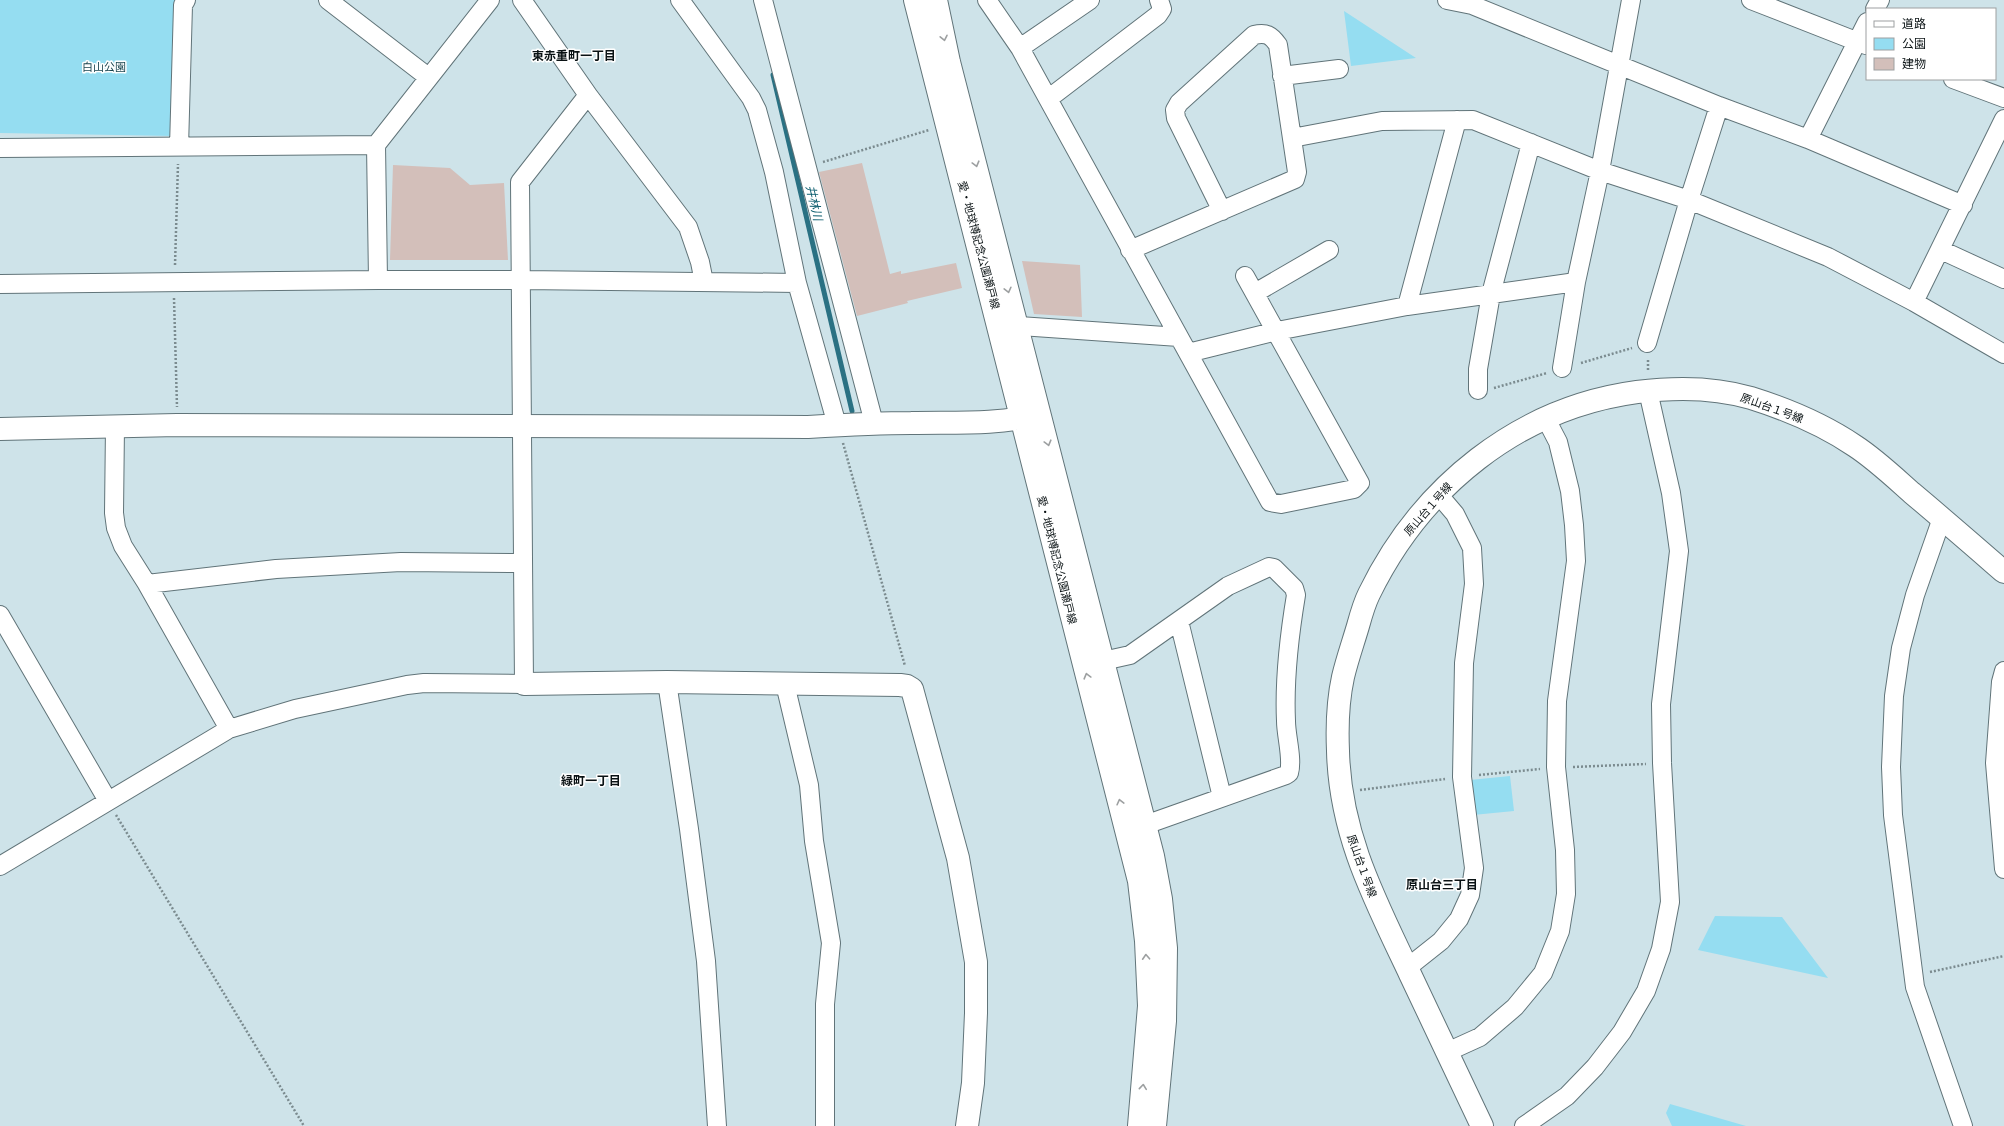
<svg xmlns="http://www.w3.org/2000/svg" width="2004" height="1126" viewBox="0 0 2004 1126" font-family="'IBM Plex Sans','Noto Sans JP',sans-serif">
<style>
.green{fill:#95ddf1}
.lines{fill:none;stroke-linecap:round;stroke-linejoin:round}
.stream{stroke:#2a7183;stroke-width:5}
.building{fill:#d3bfba}
.street-casing{stroke:#617479;stroke-width:20}
.secondary-casing{stroke:#617479;stroke-width:24}
.path{stroke:#7b8b8f;stroke-width:2.5;stroke-dasharray:2 2;stroke-linecap:butt}
.street{stroke:#fff;stroke-width:18}
.secondary{stroke:#fff;stroke-width:22}
.oneway{stroke:#9da0a1}
.labels{text-anchor:middle;stroke-width:3;stroke-linejoin:round;paint-order:stroke}
.park-label{font-size:11px;fill:#143f4a;stroke:#fff}
.street-label{font-size:11px;fill:#0a1214;stroke:#fff}
.neighbourhood-label{font-size:12px;font-weight:bold;fill:#0a1214;stroke:#fff}
.water-label{font-size:12px;font-style:italic;fill:#0a5c6d;stroke:#fff}
</style>
<rect width="100%" height="100%" fill="#cee3e9"/>
<path class="green" d="M0,0H175V136L0,133Z
M1344,11L1416,58L1351,66Z
M1510,776L1514,811L1473,815L1470,780Z
M1715,916L1782,917L1828,978L1698,950Z
M1670,1104L1746,1126H1672L1666,1113Z"/>
<g class="lines">
<path class="stream" d="M773,75L852,411"/>
</g>
<path class="building" d="M862,163L890,274L901,271V274L956,263L962,288L907,301L908,303L857,316L819,172Z
M393,165L450,168L470,185L504,183L508,260H390Z
M1022,261L1080,265L1082,317L1034,314Z"/>
<g class="lines">
<defs>
<path id="street" d="M328,0L428,77
M680,0L751,98L757,110L774,172L797,283
M763,0L874,423
M987,0L1020,48L1270,502L1281,504L1354,489L1360,483L1245,276
M1447,0L1472,5L1719,106L1808,139L1963,205
M1751,0L1866,45
M1875,9L1880,0
M1020,48L1090,0
M1282,76L1339,69
M1953,79L2004,98
M588,95L688,227L700,262L704,282
M1048,99L1158,15L1162,9L1159,0
M1292,138L1382,121L1473,120L1600,171L1689,200L1828,257L1914,302L2004,354
M1808,139L1867,22
M376,145L490,0
M179,147L183,5L186,0
M0,148L376,145L378,280H522L797,283L837,425
M1130,250L1295,179L1297,172L1278,45C1271,35 1266,32 1254,35L1179,103L1175,110L1176,118L1222,211
M1941,250L2004,279
M0,284L378,280
M1255,293L1329,250
M1914,302L2004,119
M1407,306L1457,120
M1004,325L1179,337
M1647,343L1689,200L1719,106
M1188,353L1277,331L1407,306L1576,282L1600,171L1631,0
M1562,368L1576,282
M1478,390V369L1491,294L1531,143
M115,426L114,513L116,528L123,546L147,584L229,729
M1942,518L1915,595L1901,648L1894,696L1891,767L1893,815L1915,987L1963,1126
M147,584L276,569L401,562L522,563
M0,615L108,801
M1179,621L1222,797
M1103,661L1130,655L1228,586L1269,567L1274,568L1294,588L1296,595C1289,637 1284,678 1286,721C1286,736 1293,759 1289,773L1286,775L1145,825L1132,828
M2004,671L2001,682L1995,763L2004,869
M667,682L689,829L706,961L717,1126
M785,684L809,785L814,841L831,943L825,1004V1126
M0,866L229,729L295,709L407,685L424,683L524,684L520,182L588,95L522,0
M1407,968L1441,941L1459,919L1470,895L1474,868L1462,777L1464,663L1474,584L1472,548L1455,514L1438,494
M1447,1052L1480,1037L1515,1007L1543,973L1560,931L1566,894L1565,850L1556,767L1557,701L1576,561L1574,525L1570,491L1558,442L1545,417
M1524,1126L1567,1096L1595,1067L1622,1032L1646,991L1661,949L1670,902L1662,763L1661,704L1679,551L1671,493L1648,391"/>
<path id="secondary" d="M915,0L1139,881L1146,941L1149,1006L1139,1126
M936,0L949,62L1153,856L1161,899L1166,948L1165,1021L1155,1126
M0,429L177,425L808,427C842,425 877,423 911,423C953,422 996,425 1036,415
M524,684L667,682L900,685L907,686L912,689L958,858L976,962V1013L973,1083L967,1126
M1482,1126C1458,1075 1434,1025 1410,974C1375,900 1340,835 1338,751C1337,728 1338,700 1343,677C1347,660 1353,643 1358,626C1361,615 1364,604 1369,594C1421,487 1518,408 1637,392C1676,387 1714,387 1751,398C1786,409 1824,425 1855,446C1875,459 1894,477 1912,493C1943,519 1974,546 2004,572"/>
</defs>
<use href="#street" class="street-casing"/>
<use href="#secondary" class="secondary-casing"/>
<path class="path" d="M823,162L929,130
M175,265L178,164
M174,298L177,407
M1648,360V371
M1581,363L1632,348
M1494,388L1547,373
M843,443L905,666
M1573,767L1646,764
M1479,775L1540,769
M1360,790L1445,779
M116,815L304,1126
M1930,972L2004,956"/>
<use href="#street" class="street"/>
<use href="#secondary" class="secondary"/>
</g>
<defs><path id="oneway-chevron" d="M-2-3.5L2.5 0L-2 3.5" fill="none" stroke-width="1.6" stroke-linecap="round" stroke-linejoin="round"/></defs>
<g class="oneway">
<use href="#oneway-chevron" transform="translate(944 38) rotate(78)"/>
<use href="#oneway-chevron" transform="translate(976 164) rotate(75)"/>
<use href="#oneway-chevron" transform="translate(1008 290) rotate(76)"/>
<use href="#oneway-chevron" transform="translate(1048 443) rotate(75)"/>
<use href="#oneway-chevron" transform="translate(1087 676) rotate(-105)"/>
<use href="#oneway-chevron" transform="translate(1120 802) rotate(-104)"/>
<use href="#oneway-chevron" transform="translate(1146 957) rotate(-93)"/>
<use href="#oneway-chevron" transform="translate(1143 1087) rotate(-84)"/>
</g>
<g class="labels">
<g class="park-label">
<text x="104" y="71">白山公園</text>
</g>
<g class="street-label">
<text transform="translate(979 245) rotate(75)" y="4">愛・地球博記念公園瀬戸線</text>
<text transform="translate(1772 408) rotate(20)" y="4">原山台１号線</text>
<text transform="translate(1428 509) rotate(-49)" y="4">原山台１号線</text>
<text transform="translate(1057 560) rotate(76)" y="4">愛・地球博記念公園瀬戸線</text>
<text transform="translate(1362 866) rotate(70)" y="4">原山台１号線</text>
</g>
<g class="neighbourhood-label">
<text x="574" y="60">東赤重町一丁目</text>
<text x="591" y="785">緑町一丁目</text>
<text x="1442" y="889">原山台三丁目</text>
</g>
<g class="water-label">
<text transform="translate(814 203) rotate(77)" y="4">井林川</text>
</g>
</g>
<rect x="1866" y="8" width="130" height="72" fill="#ffffff" stroke="#9da0a1"/>
<rect x="1874" y="21" width="20" height="6" fill="#ffffff" stroke="#9da0a1"/>
<text x="1902" y="28" font-size="12" fill="#0a1214">道路</text>
<rect x="1874" y="38" width="20" height="12" fill="#95ddf1" stroke="#9da0a1"/>
<text x="1902" y="48" font-size="12" fill="#0a1214">公園</text>
<rect x="1874" y="58" width="20" height="12" fill="#d3bfba" stroke="#9da0a1"/>
<text x="1902" y="68" font-size="12" fill="#0a1214">建物</text>
</svg>
